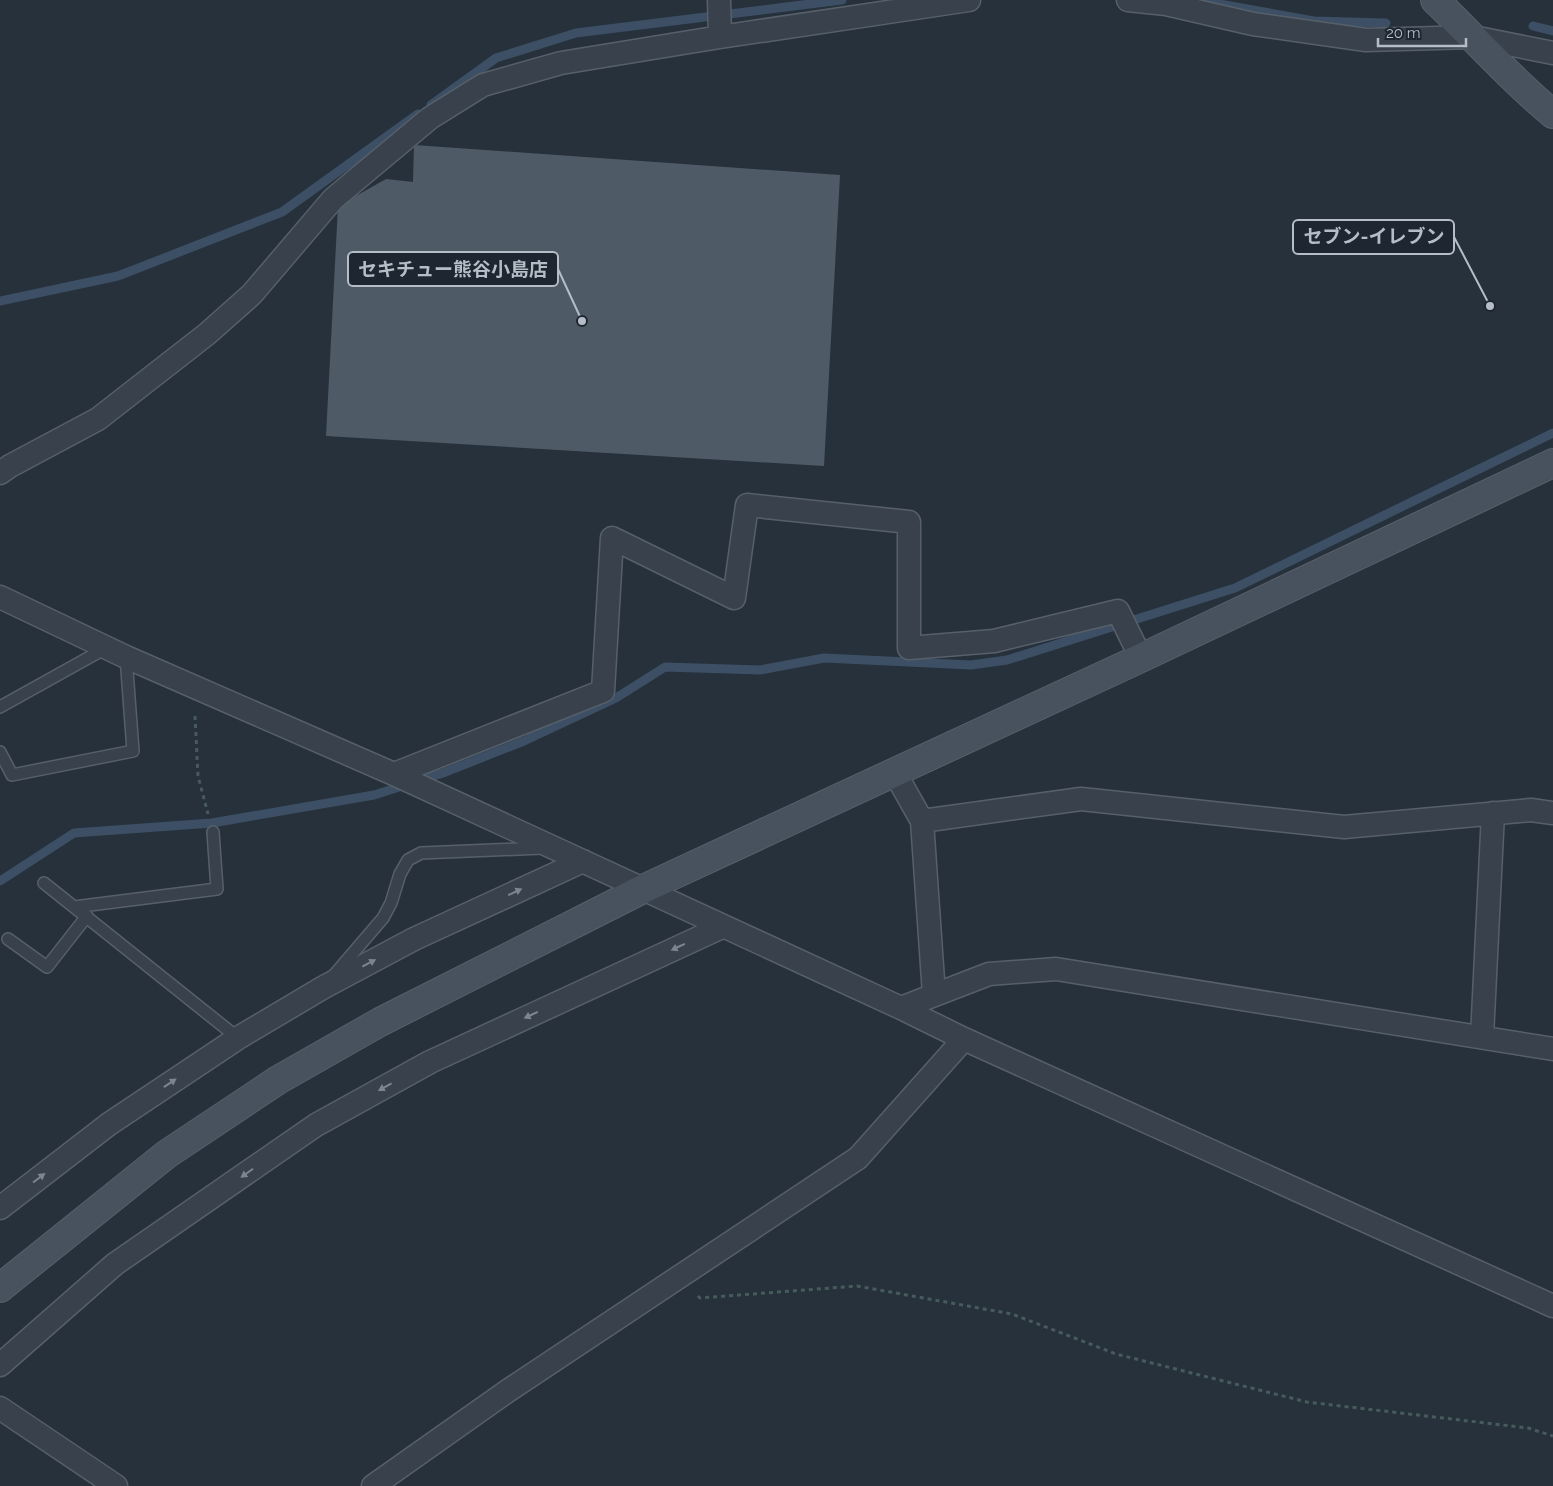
<svg xmlns="http://www.w3.org/2000/svg" width="1553" height="1486" viewBox="0 0 1553 1486" font-family="Raleway,'Noto Sans JP',sans-serif">
<style>
.lines{fill:none;stroke-linecap:round;stroke-linejoin:round}
.stream{stroke:#3d4f64;stroke-width:9}
.building{fill:#4f5a67}
.lane-casing{stroke:#57606a;stroke-width:14}
.street-casing{stroke:#57606a;stroke-width:25}
.secondary-casing{stroke:#57606a;stroke-width:30}
.path{stroke:#485b5c;stroke-width:3;stroke-dasharray:4 4;stroke-linecap:butt}
.lane{stroke:#39424c;stroke-width:11}
.street{stroke:#39424c;stroke-width:22}
.secondary{stroke:#48525f;stroke-width:28}
.oneway{fill:#7d8690}
.leader{fill:none;stroke:#b5bdc7;stroke-width:2}
.callout-dot{fill:#b5bdc7;stroke:#1e2731;stroke-width:2}
.callout{fill:#1e2731;stroke:#b5bdc7;stroke-width:2}
.callout-label{font-size:19px;text-anchor:middle;font-weight:bold;fill:#b5bdc7}
</style>
<rect width="100%" height="100%" fill="#26313c"/>
<g class="lines">
<path class="stream" d="M1203,1L1314,21L1386,23
M1533,26L1553,31
M431,105L496,58L576,33L842,0
M0,301L118,276L282,212L418,114
M0,881L74,833L212,823L374,795L443,773L524,741L616,698L665,667L760,670L824,658L971,665L1007,660L1235,588L1553,433"/>
</g>
<path class="building" d="M414,145L840,175L824,466L326,436L338,206L386,179L413,182Z"/>
<g class="lines">
<defs>
<path id="lane" d="M0,707L106,648
M0,752L12,775L133,751L126,657
M44,883L238,1038
M74,907L217,889L213,832
M8,939L47,967L87,916
M335,974L383,918L391,903L400,874L408,860L421,853L543,848"/>
<path id="street" d="M719,0L720,37
M1128,0L1166,4L1253,24L1366,40L1473,37L1553,53
M0,473L10,466L98,419L207,334L252,294L333,199L430,118L483,85L561,63L720,37L969,0
M0,597L126,657L396,775L901,1008L964,1039L1553,1306
M895,773L922,821L1081,799L1344,827L1531,810L1553,813
M394,774L603,691L612,538L734,598L747,505L909,522V648L994,641L1118,611L1141,658
M922,821L934,995
M901,1008L989,974L1056,969L1553,1049
M1482,1037L1493,813
M0,1208L109,1124L238,1038L324,987L414,939L583,861
M0,1365L115,1264L316,1125L430,1062L722,927
M0,1408L116,1486
M373,1486L509,1390L858,1158L964,1039"/>
<path id="secondary" d="M1435,0C1474,37 1511,80 1553,114
M0,1288L167,1154L278,1080L380,1022L643,889L1141,658L1553,463"/>
</defs>
<use href="#lane" class="lane-casing"/>
<use href="#street" class="street-casing"/>
<use href="#secondary" class="secondary-casing"/>
<path class="path" d="M195,716L198,776L208,814
M698,1296L700,1298L857,1286L1012,1314L1116,1354L1307,1402L1528,1428L1553,1436"/>
<use href="#lane" class="lane"/>
<use href="#street" class="street"/>
<use href="#secondary" class="secondary"/>
</g>
<defs><path id="oneway-solid" d="M-6-.8H1V-3.2L6.5 0L1 3.2V.8H-6Z" transform="scale(1.25)"/></defs>
<g class="oneway">
<use href="#oneway-solid" transform="translate(515 892) rotate(-25)"/>
<use href="#oneway-solid" transform="translate(678 947) rotate(155)"/>
<use href="#oneway-solid" transform="translate(369 963) rotate(-28)"/>
<use href="#oneway-solid" transform="translate(531 1015) rotate(155)"/>
<use href="#oneway-solid" transform="translate(170 1083) rotate(-34)"/>
<use href="#oneway-solid" transform="translate(385 1087) rotate(151)"/>
<use href="#oneway-solid" transform="translate(247 1173) rotate(145)"/>
<use href="#oneway-solid" transform="translate(39 1178) rotate(-37)"/>
</g>
<path class="leader" d="M1490 306L1454 237M582 321L558 269"/>
<g class="callout-dot">
<circle cx="1490" cy="306" r="5"/>
<circle cx="582" cy="321" r="5"/>
</g>
<g class="callout">
<rect x="1293" y="220" width="161" height="34" rx="5"/>
<rect x="348" y="252" width="210" height="34" rx="5"/>
</g>
<g class="callout-label">
<text x="1374" y="243">セブン-イレブン</text>
<text x="453" y="276">セキチュー熊谷小島店</text>
</g>
<path d="M1378 38v8h88v-8" fill="none" stroke="#b5bdc7" stroke-width="2.5"/>
<text x="1386" y="38" font-size="15" fill="#b5bdc7" stroke="#1e2731" stroke-width="4" paint-order="stroke">20 m</text>
</svg>
